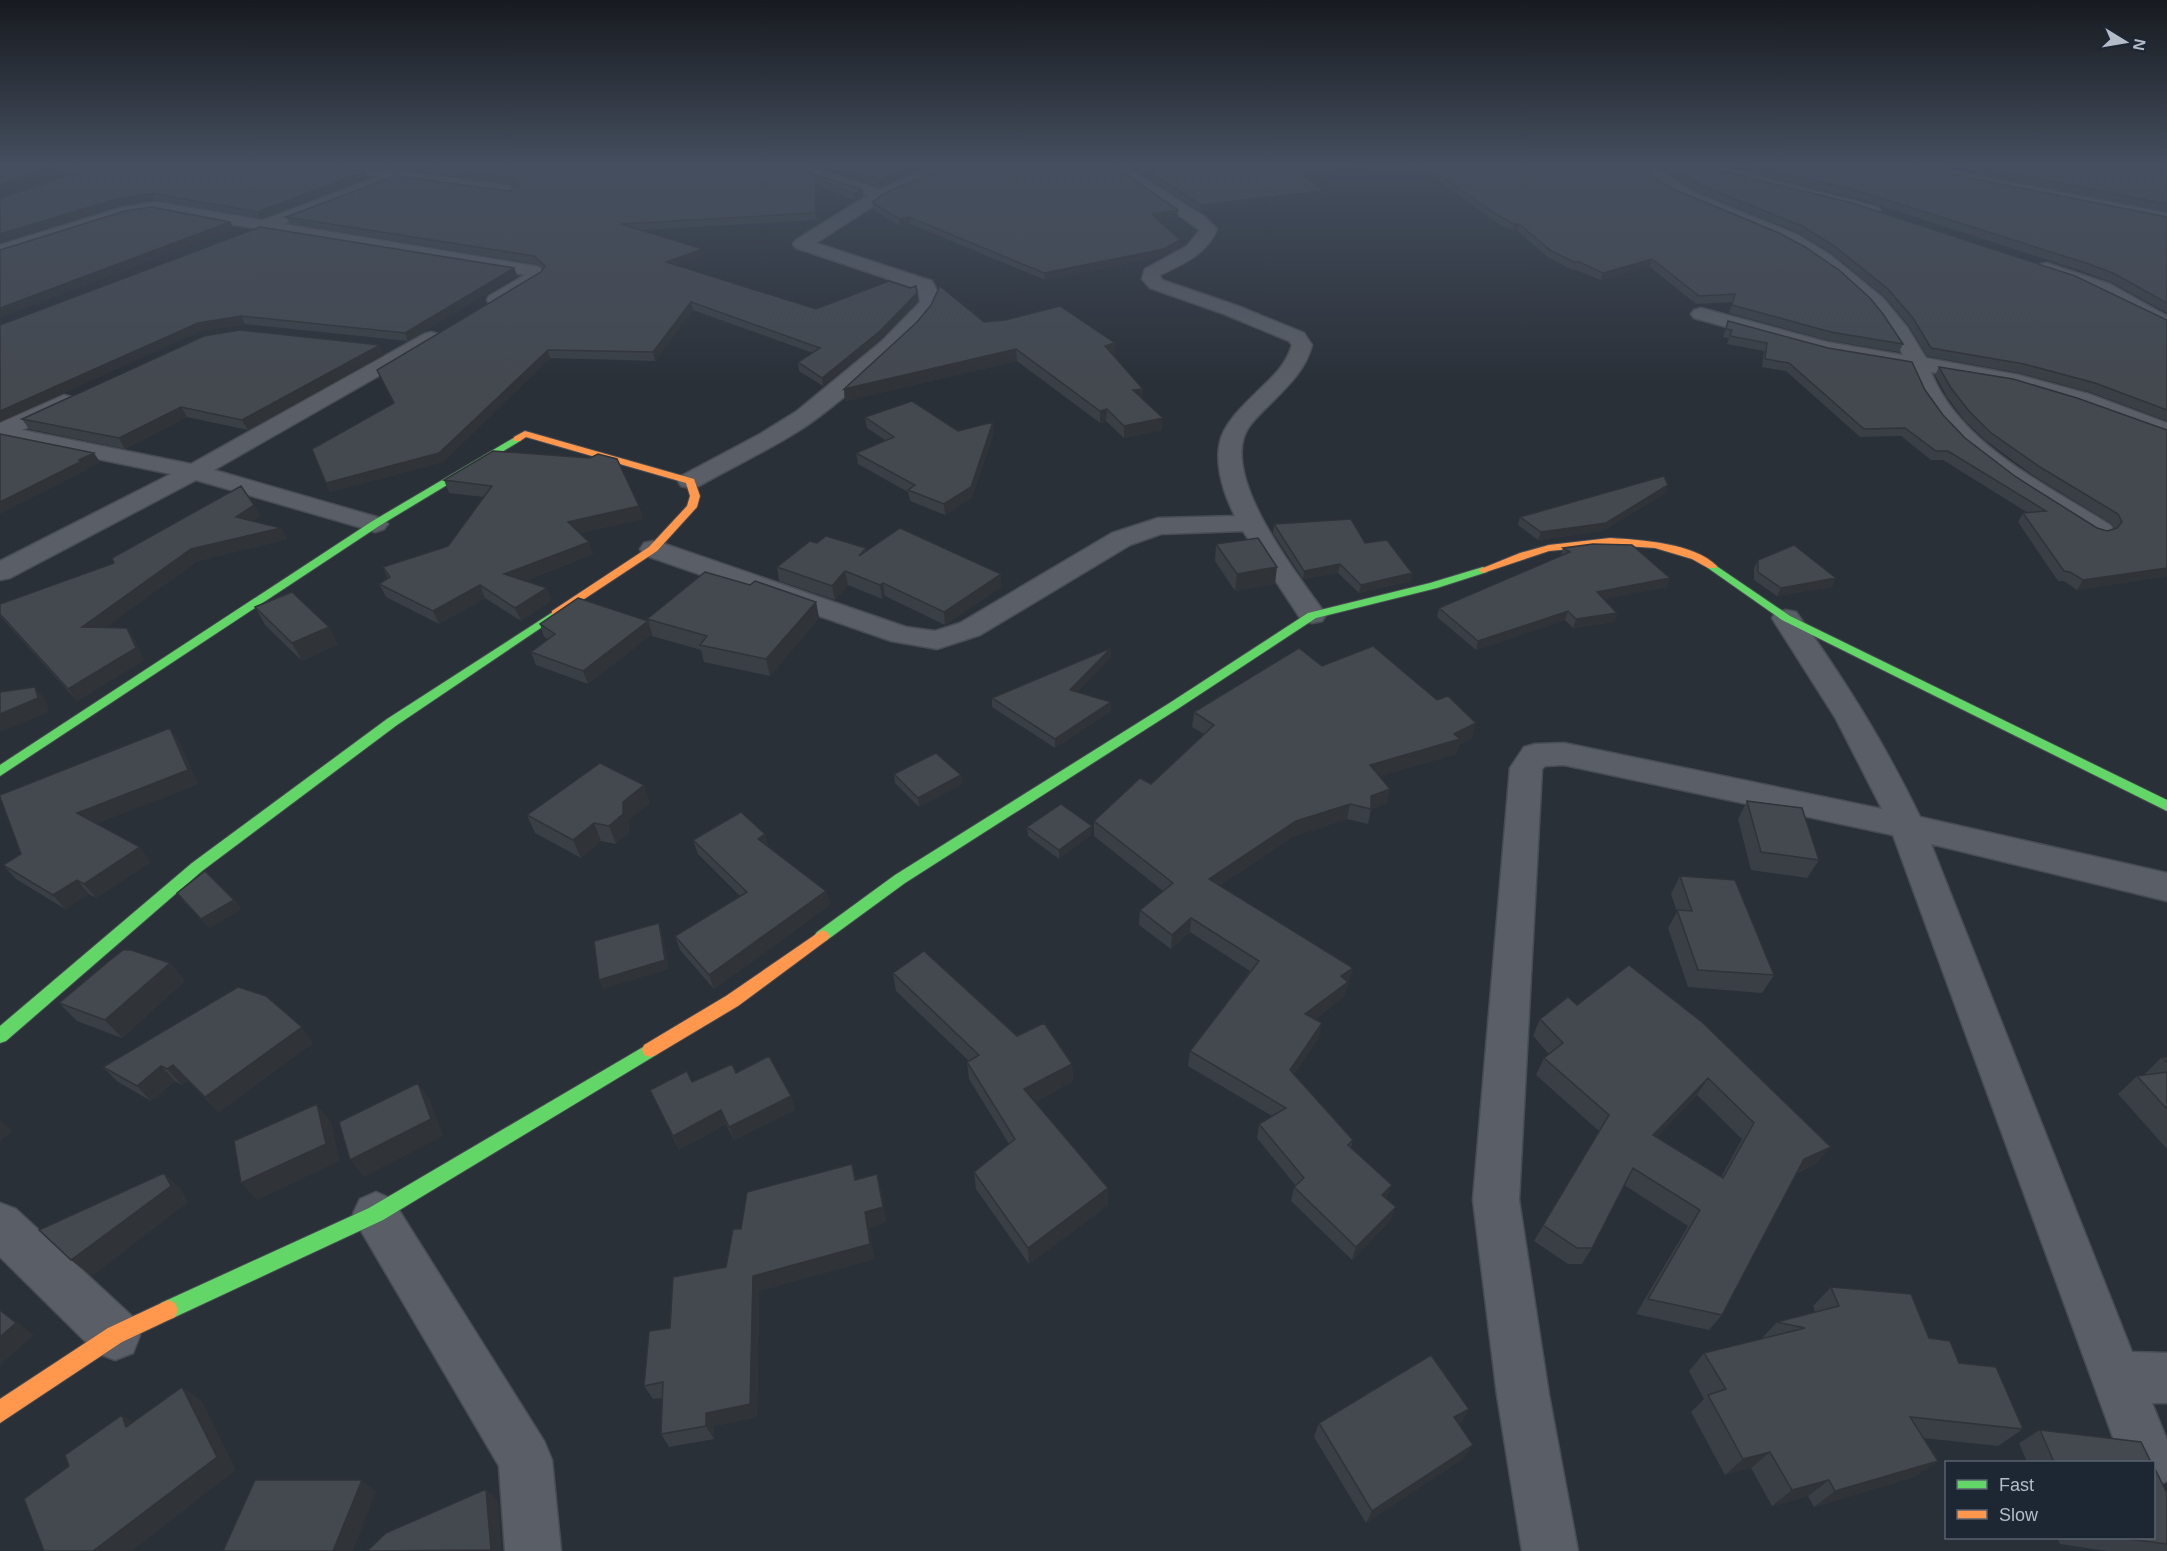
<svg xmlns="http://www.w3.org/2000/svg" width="2167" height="1551" viewBox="0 0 2167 1551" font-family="Arial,sans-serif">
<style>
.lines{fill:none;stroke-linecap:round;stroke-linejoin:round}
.street-casing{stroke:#484c53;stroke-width:3}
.fast-casing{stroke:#484c53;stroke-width:2}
.slow-casing{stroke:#484c53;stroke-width:2}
.street{fill:#5a5e66;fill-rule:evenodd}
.fast{fill:#63d668;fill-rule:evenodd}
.slow{fill:#ff974d;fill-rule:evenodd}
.wall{fill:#3a3f45;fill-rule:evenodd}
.shaded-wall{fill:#303338}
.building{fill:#444950;stroke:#303338;stroke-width:1.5;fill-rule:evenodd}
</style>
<rect width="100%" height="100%" fill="#2a3038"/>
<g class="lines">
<defs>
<path id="street" d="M56,166H94L96,169C88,176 63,173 56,166Z
M323,166H362L394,170L406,166H426L414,173L511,186L519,191L511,196L397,180L284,224L535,266L541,267L545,274L540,281L503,304H489L487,300L489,296L525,275L266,231L261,232L254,228L156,212L128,216L0,256V245L120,208L156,202L264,220L377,177L330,170Z
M782,166H805L880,189L933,166H952L950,169L887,197L816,243L932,281C935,287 941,295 938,302C928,330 828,413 800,430C767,451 732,467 699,486L690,488L681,486L678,481L681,476L760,434L797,411L882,341L920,302L918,289L796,248L793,244L796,240L868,195L784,169Z
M1108,166H1125L1205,217L1217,229C1207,254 1183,264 1160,275L1162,280L1238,306L1304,333L1312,345C1304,378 1272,399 1251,424C1213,471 1300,577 1326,615L1322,621L1312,623L1302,621L1243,531L1161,534L1130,545L980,635L937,649L891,641L644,555L640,549L644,543L653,541L662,543L906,627L935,631L960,623L1112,533L1158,518L1235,516C1223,493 1211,456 1224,431C1233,414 1249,400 1263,386C1276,374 1287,362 1292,345L1289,341L1224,314L1150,288L1142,279L1145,269L1187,246L1200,230Z
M1636,166H1652L1697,194L1798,235L1829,254L1883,298L1907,327L1926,358L2019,375L2089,394L2167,423V438L2073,404L2009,385L1931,372C1961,446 2046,484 2110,525L2114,530L2110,535L2101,538L2092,535C2023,491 1939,450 1909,368L1825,354L1694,318L1691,314L1694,310L1701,308L1827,342L1903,355C1880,306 1833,266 1786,243C1763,231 1738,223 1714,213C1689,202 1652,188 1636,166Z
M1693,166H1718L1878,207L1880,210L1872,215L1695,169Z
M1898,166H1927L2167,213V223L1905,170Z
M2047,263L2110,284L2167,316V330L2096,292L2041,272L2038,268L2041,264Z
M431,332L438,334L441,338L438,342L214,470L384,519L388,524L384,529L375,532L366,529L196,480L10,578L0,580V561L171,474L0,439V423L64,395L72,397L75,402L72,407L22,430L191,464L424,334Z
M1786,610L1796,612C1843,677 1885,744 1920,817L2167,873V901L1931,844L2132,1352L2167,1353V1403H2152L2167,1440V1481L2154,1487V1462H2122L1893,835L1564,765L1545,766L1542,769L1519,1200L1549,1395L1578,1551H1522L1497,1395L1473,1200L1510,768L1524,747L1535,744L1564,743L1882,809L1836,719L1772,618L1776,612Z
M376,1192L392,1199L544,1441L552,1460L561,1551H505L499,1466L360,1229L353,1214L360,1199Z
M0,1203L16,1209L133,1317L140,1335L133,1353L115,1360L97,1353L0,1257Z"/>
<path id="fast" d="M517,436L522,439L520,441L379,526L0,776V765L371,522Z
M1712,563L1790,616L2167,800V811L1782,620L1708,568V564Z
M1483,567L1488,570L1487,572L1437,588L1316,618L1176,710L905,883L827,940L822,942L817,940L814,936L817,932L895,875L1168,704L1308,613L1430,583Z
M556,610L560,611V615L397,725L202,871L6,1041L0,1043V1026L192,863L387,719Z
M650,1043L656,1045L658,1050L656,1055L383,1220L175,1317L168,1320L161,1317L158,1310L161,1303L369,1208Z"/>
<path id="slow" d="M525,431L694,479L700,496L697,507L657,551L560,615H552V611L649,547L687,506L690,496L686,483L526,437L520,441H514V437Z
M1610,538C1642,540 1694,543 1717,566L1716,568H1708L1692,559L1655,548L1610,545L1549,551L1483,573L1478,570L1520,553L1549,545Z
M822,930L827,932L830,936L827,940L738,1006L656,1055L650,1057L644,1055L642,1050L644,1045L726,996Z
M168,1300L175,1303L178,1310L175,1317L122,1342L0,1423V1399L108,1328Z"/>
</defs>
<use href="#street" class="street-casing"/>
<use href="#fast" class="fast-casing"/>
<use href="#slow" class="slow-casing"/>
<use href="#street" class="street"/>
<use href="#fast" class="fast"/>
<use href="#slow" class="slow"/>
</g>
<path class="wall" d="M380,166H399L394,168Z
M419,166H787L862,189L863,196L855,201L817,185V220L641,230L704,256L678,266L816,309L918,301L880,339L823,386L799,371L798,362L813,353L693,310L655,361L550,358L443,462L330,492L326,483L393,403L377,370L541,272L543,270L536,264L290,224L286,217L509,191L515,187L511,184L421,172Z
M813,166H927L880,187Z
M1129,166H1642L1652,176L1903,344L1899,352L1827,340L1729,313L1733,302L1696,304L1650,267L1601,280L1576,270H1572L1548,257L1517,231H1513L1497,223L1427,173L1412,168L1309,179L1323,191L1322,197L1201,212Z
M1656,166H1702L2167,320V421L2090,392L2019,373L1927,356L1909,326L1885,297L1830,252L1799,233L1698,192Z
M1727,166H1909L2167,217V313L2111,282L2085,272L1863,200Z
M1938,166H2167V212Z
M368,178L260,219L156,200L119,206L0,198Z
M872,202L1178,210V217L1158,220L1179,248L1164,256L1045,280L910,224L899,226L873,209Z
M514,268L517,275L408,341L245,324L202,331L0,325Z
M931,305L984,322L1115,355H1113L1162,430L1124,438L1106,421L1100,423L1017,361L845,401L844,389L917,322Z
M1728,321L1925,390L1943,415L1965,438L2016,477L2097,528L2107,531L2114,529L2112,524L2034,476L1985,440L1964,420L1947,397L1935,375L1939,367L2167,430V576L2077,590L2064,581H2058L2018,522L2023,513H2028L1943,460H1931L1901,436L1860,437L1786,371L1762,367L1764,351L1727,344L1729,338L1723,337Z
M384,355L248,430L187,417L125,449L29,429L22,419Z
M865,417L958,431L994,433L972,497L945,515L910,501L908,492L858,464L856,453L885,440L867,428Z
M493,451L639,506L643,519L580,533L593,554L525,581L547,588L551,601L521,621L485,598L439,624L386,597L379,584L388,579L383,567L448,546L484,497L449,493L444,480Z
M1668,485L1665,493L1603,531L1538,540L1518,525L1520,517Z
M254,505L260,516L253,521L281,528L287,539L198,561L105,627L127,628L135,640L144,660L77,701L0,616V604L114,563Z
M1274,524L1365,543L1412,573L1411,581L1359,593L1338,573L1303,579L1273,533Z
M817,543L866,548V551L1001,574V587L945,625L885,596L882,599L848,585L835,600L779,581L777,567Z
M1216,544L1275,584L1235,591L1215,561Z
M1563,548L1667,587L1604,599L1617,613L1614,622L1573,628L1565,620L1476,650L1437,617L1439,608L1561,556Z
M1758,560L1836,578L1832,587L1777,596L1754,580V568Z
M750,585L816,602L819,618L770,676L704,662L701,650L652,636V634L588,684L536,665L531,652L548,639L544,637L540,624L648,620L647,619Z
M255,607L329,627L338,644L302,661L265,625Z
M1111,648V657L1077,692L1111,711L1055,748L992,707V698Z
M1322,666L1472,738L1459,745L1456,754L1380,776L1387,803L1371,809L1368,824L1347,819L1294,836L1219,886L1353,968L1344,997L1315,1019L1319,1037L1294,1074L1353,1140L1351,1147L1387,1199L1391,1220L1352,1260L1291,1201L1294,1187L1296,1186L1257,1138L1259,1124L1272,1116L1188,1066L1190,1051L1250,971L1190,932L1171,949L1139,925L1140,910L1163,891L1094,836V821L1151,784L1204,734L1192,727L1194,712Z
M179,742L198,784L97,823L151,862L96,898L89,894L65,909L16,879L3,865L21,854Z
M894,774L961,775L962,784L919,807L895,783Z
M1747,801L1819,860L1807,878L1751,870L1738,819Z
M650,803L629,820V832L616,844L601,841L581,858L535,833L527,815Z
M1027,827L1091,835L1059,859L1028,836Z
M693,840L769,847L826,891L830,905L714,989L680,950L675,936L740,896L698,854Z
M1680,876L1774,975L1762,993L1688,987L1668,928L1677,912L1671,894Z
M177,893L234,900L241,909L209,928L184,902Z
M170,963L185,981L122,1038L77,1021L59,1003Z
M1629,965L1817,1163L1797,1173L1722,1315L1709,1330L1636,1314L1688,1226L1624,1185L1592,1248L1582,1264H1568L1534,1241L1599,1131L1536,1075L1544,1058L1549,1054L1533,1036L1540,1019L1577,1005ZM1697,1095L1742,1139L1721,1177L1657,1137Z
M893,973L1072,1064L1073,1081L1035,1102L1108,1205L1029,1264L976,1189L974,1172L1009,1144L969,1079L967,1062L969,1061L896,991Z
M313,1043L219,1112L187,1080L182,1085L175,1081L151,1101L118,1082L103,1067Z
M2162,1057H2167V1149L2118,1094L2137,1076L2144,1075Z
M736,1073L791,1096L795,1110L734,1140L726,1124L679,1150L650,1090L692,1082Z
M852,1164L856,1179L881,1189L886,1222L869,1228L874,1259L759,1291L757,1417L714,1426V1439L669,1447L661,1434L663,1398L653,1399L644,1386L726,1267L741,1229Z
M1831,1287L1929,1338L1959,1363L2023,1429L1998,1446L1923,1438L1938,1461L1914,1477L1814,1507L1808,1496L1772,1506L1751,1468L1725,1475L1691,1412L1704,1399L1689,1371L1704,1353L1761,1339L1777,1322L1815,1312L1813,1306Z
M1469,1409L1461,1423L1459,1424L1464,1458L1366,1523L1314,1437L1319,1423Z
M2040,1430L2151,1462H2027L2019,1443Z
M2057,1538H2154L2167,1544V1551H2107L2060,1544Z"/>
<path class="shaded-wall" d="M54,166H78L0,192V184Z
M912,166H927L880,187L879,180Z
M1367,166H1412V168L1301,180L1302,173Z
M366,171L368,178L260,219L257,212Z
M816,178L817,185V220L815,213Z
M862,189L863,196L855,201L854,194Z
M1323,191L1322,197L1201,212V205Z
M152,193L156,200L119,206L0,243V234L116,199Z
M1178,210V217L1151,221L1152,214Z
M909,217L910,224L899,226V219Z
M230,222L234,229L0,318V308Z
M1514,224H1519L1517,231H1513Z
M1180,240L1179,248L1164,256L1045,280L1044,273Z
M703,249L704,256L668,270L666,262Z
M1652,259L1650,267L1601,280L1603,273Z
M514,268L517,275L408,341L405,333Z
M917,293L918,301L880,339L823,386L822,378Z
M691,302L693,310L655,361L653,352Z
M241,316L245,324L202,331L0,422V411L198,323Z
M1115,343V355L1105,357V346Z
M380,345L384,355L248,430L242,420Z
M1016,349L1017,361L845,401L844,389Z
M548,350L550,358L443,462L330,492L326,483Z
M1143,389L1142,401L1133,390Z
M181,407L187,417L125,449L119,438Z
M1107,409L1106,421L1100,423V411Z
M1163,418L1162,430L1124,438V426Z
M993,422L994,433L972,497L945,515L944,504Z
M94,453L100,462L86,469L87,470L0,514V502Z
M1668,485L1665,493L1603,531L1538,540L1541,532Z
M254,505L260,516L242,529L236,517Z
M639,506L643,519L572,535L568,522Z
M281,528L287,539L198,561L90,639L82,627L191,549Z
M589,542L593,554L509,587L504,574Z
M1340,564L1338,573L1303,579L1304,571Z
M1277,567L1275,584L1235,591L1237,574Z
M2167,568V576L2077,590L2083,580Z
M845,571L848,585L835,600L832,586Z
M1412,573L1411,581L1359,593L1361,585Z
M1001,574V587L945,625L944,612Z
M1670,578L1667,587L1594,601L1597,592Z
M1836,578L1832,587L1777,596L1781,588Z
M883,583L885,596L882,599L880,585Z
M480,585L485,598L439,624L433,611Z
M547,588L551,601L521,621L515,608Z
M816,602L819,618L770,676L766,659Z
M1568,611L1565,620L1476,650L1478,641Z
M1617,613L1614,622L1573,628L1576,619Z
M648,621L652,634L588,684L583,671Z
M329,627L338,644L302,661L292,643Z
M127,628L135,640L144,660L77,701L68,689Z
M1111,648V657L1070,699V690Z
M35,687L46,700L49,712L0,732V714Z
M1111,702V711L1055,748V739Z
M1476,723L1472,738L1459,745L1456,754L1367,780L1370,765L1454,734Z
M170,728L179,742L198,784L89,827L77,813Z
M961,775L962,784L919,807L918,798Z
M644,785L650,803L629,820V832L616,844L609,826L623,802Z
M1390,789L1387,803L1371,809V796Z
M1350,804L1347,819L1294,836L1207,894L1209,879L1296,821Z
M594,823L601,841L581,858L573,840Z
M1092,826L1091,835L1059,859V850Z
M765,834L769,848L758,839Z
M140,847L151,862L96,898L84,884Z
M77,880L89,894L65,909L53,895Z
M826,891L830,905L714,989L709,975Z
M234,900L241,909L209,928L201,919Z
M1191,918L1190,932L1171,949L1172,935Z
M659,923L662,932L669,969L603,989L599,980Z
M170,963L185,981L122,1038L105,1020Z
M1353,968L1344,997L1302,1028L1305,1014L1341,976Z
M1322,1023L1319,1037L1287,1084L1290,1070Z
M302,1027L313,1043L219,1112L205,1097Z
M1072,1064L1073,1081L1025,1107L1024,1089Z
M173,1065L187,1080L182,1085L167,1069Z
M161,1066L175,1081L151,1101L137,1086Z
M1708,1078L1697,1095L1643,1152L1653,1135Z
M418,1083L430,1100L443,1136L364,1177L350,1160Z
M791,1096L795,1110L734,1140L729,1127Z
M317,1104L331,1121L340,1161L257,1200L241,1183Z
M721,1110L726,1124L679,1150L673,1136Z
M0,1120L13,1131L0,1141Z
M1831,1147L1817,1163L1791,1175L1804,1159Z
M164,1173L181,1190L189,1202L92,1276L71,1260Z
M877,1174L881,1189L886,1222L869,1228L874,1259L759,1291L757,1417L714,1426V1439L706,1426V1413L753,1276L865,1212Z
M1392,1185L1387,1198L1377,1208L1382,1195Z
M1108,1188V1205L1029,1264L1028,1248Z
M1396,1207L1391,1220L1352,1260L1356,1247Z
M0,1309L34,1335L0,1365Z
M182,1387L202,1401L236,1470L132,1551H93Z
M1469,1409L1461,1423L1446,1431L1454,1417Z
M122,1415L143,1429L126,1427Z
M1473,1445L1464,1458L1366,1523L1372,1511Z
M1770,1452L1751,1468L1725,1475L1743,1459Z
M1938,1461L1914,1477L1814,1507L1835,1491Z
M362,1480L376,1491L353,1551H333Z
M1829,1480L1808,1496L1772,1506L1792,1490Z
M486,1489L498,1500L502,1551H489Z"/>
<path class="building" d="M0,166H54L0,184Z
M98,166H329L366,171L257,212L152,193L116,199L0,234V198Z
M426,166H787L862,189L854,194L816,178L815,213L621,224L703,249L666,262L816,309L889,281L910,288L916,286L917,293L880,331L822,378L798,362L820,348L691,302L653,352L548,350L439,453L326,483L312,449L394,403L377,370L541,272L545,266L534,256L286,217L395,176L509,191L519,185L509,177Z
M833,166H912L879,180Z
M947,166H1114L1178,210L1152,214L1180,240L1164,249L1044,273L909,217L899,219L872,202L887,192Z
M1140,166H1367L1302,173L1323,191L1201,205Z
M1426,166H1642L1652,176L1673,189L1779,233L1805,247L1839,270L1870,298L1883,314L1903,344L1831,332L1732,305L1735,294L1699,296L1652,259L1603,273L1579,262H1574L1550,250L1519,224H1514L1499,216Z
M1668,166H1702L1852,203L2075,276L2167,320V410L2095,383L2024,364L1931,348L1913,318L1888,289L1833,245L1802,226L1700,185Z
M1756,166H1909L2167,217V303L2115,274L2089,264L1865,193Z
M1974,166H2167V204Z
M152,207L230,222L0,308V250L125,211Z
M260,227L514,268L405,333L241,316L198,323L0,411V325Z
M940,286L984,322L1005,320L1060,306L1115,343L1105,346L1143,389L1133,390L1163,418L1124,426L1107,409L1100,411L1016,349L844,389L917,322L931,305Z
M1728,321L1828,348L1912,362L1925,390L1943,415L1965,438L2016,477L2097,528L2107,531L2117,528L2122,522L2118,514L2040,467L1990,432L1969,411L1951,388L1939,367L2013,379L2077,398L2167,430V568L2083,580L2070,572L2064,571L2023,513L2046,511L1948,451H1936L1905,428L1864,429L1789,363L1765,359L1767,343L1730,336L1732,330L1726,329Z
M240,330L380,345L242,420L181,407L119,438L22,419L204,336Z
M912,401L958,431L993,422L971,487L944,504L908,490L915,485L856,453L894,437L865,417Z
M0,434L94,453L79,460L82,461L0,502Z
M493,451L590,458L598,454L617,459L639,506L568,522L589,542L504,574L547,588L515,608L480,585L433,611L379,584L390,577L383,567L448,546L492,486L444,480Z
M1664,476L1668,485L1606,523L1541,532L1520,517Z
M241,486L254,505L236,517L281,528L191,549L82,627L127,628L136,648L68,689L0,614V604L114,563L112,558Z
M1351,519L1365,543L1387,540L1412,573L1361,585L1340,564L1304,571L1274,524Z
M900,528L1001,574L944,612L883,583L880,585L845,571L832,586L777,567L810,541L817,543L826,536L866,548L859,556Z
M1258,538L1277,567L1237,574L1216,544Z
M1593,544L1632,545L1670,578L1597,592L1617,613L1576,619L1568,611L1478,641L1439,608L1570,552L1563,548Z
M1794,545L1836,578L1781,588L1758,572V560Z
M705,572L750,585L755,581L816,602L766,659L700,645L707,636L647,619Z
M292,592L329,627L292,643L255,607Z
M578,598L648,621L583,671L531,652L555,634L540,624Z
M1373,646L1437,700L1448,696L1476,723L1454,734L1460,739L1370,765L1390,789L1371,796V809L1350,804L1296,821L1209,879L1353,968L1341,976L1348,982L1305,1014L1322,1023L1290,1070L1353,1140L1348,1145L1392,1185L1382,1195L1396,1207L1356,1247L1294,1187L1304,1178L1259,1124L1286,1108L1190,1051L1259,961L1191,918L1172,935L1140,910L1173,883L1094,821L1140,778L1151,784L1214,725L1194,712L1299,648L1322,666Z
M1111,648L1070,690L1111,702L1055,739L992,698Z
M35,687L38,698L0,714V692Z
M170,728L188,770L77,813L140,847L84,884L77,880L53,895L3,865L21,854L0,797V795Z
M936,753L961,775L918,798L894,774Z
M600,763L644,785L623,802V814L609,826L594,823L573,840L527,815Z
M1747,801L1802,808L1819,860L1761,852Z
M1061,804L1092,826L1059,850L1027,827Z
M741,812L765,834L758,839L826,891L709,975L675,936L747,892L693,840Z
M205,871L234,900L201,919L177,893Z
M1680,876L1735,880L1774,975L1698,970L1677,910L1692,911Z
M659,923L665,960L599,980L594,941Z
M123,950H131L170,963L105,1020L59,1003L109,961Z
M924,951L1017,1036L1044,1023L1072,1064L1024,1089L1108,1188L1028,1248L974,1172L1015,1139L967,1062L979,1055L893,973Z
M1629,965L1702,1022L1831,1147L1804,1159L1722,1315L1648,1299L1700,1210L1633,1168L1592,1248H1577L1543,1225L1609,1115L1544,1058L1563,1043L1540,1019L1568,997L1577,1005ZM1708,1078L1754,1123L1723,1178L1653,1135Z
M238,987L266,996L302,1027L205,1097L173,1065L167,1069L161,1066L137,1086L103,1067Z
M769,1056L791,1096L729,1127L721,1110L673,1136L650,1090L687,1071L692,1082L732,1064L736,1073Z
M2162,1057H2167V1062Z
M2167,1072V1109L2137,1076Z
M418,1083L431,1119L350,1160L339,1122Z
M317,1104L326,1144L241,1183L234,1141Z
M852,1164L855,1180L877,1174L883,1207L865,1212L870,1244L753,1276L750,1404L706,1413V1426L661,1434L663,1382L644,1386L649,1331L670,1328L673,1277L726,1267L733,1229H741L747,1192Z
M164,1173L171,1186L71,1260L39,1230Z
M1831,1287L1911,1294L1929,1338L1950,1341L1959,1363L1996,1367L2023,1429L1910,1417L1938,1461L1835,1491L1829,1480L1792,1490L1770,1452L1743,1459L1708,1395L1726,1389L1704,1353L1805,1328L1777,1322L1839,1306Z
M0,1310L16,1323L0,1337Z
M1431,1355L1469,1409L1454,1417L1473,1445L1372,1511L1319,1423Z
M182,1387L217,1457L93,1551H44L24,1499L69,1466L65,1455L122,1415L126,1427Z
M2040,1430L2141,1442L2151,1462H2054Z
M2154,1467L2167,1493V1544L2121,1538H2154Z
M255,1480H362L333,1551H223Z
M486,1489L491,1550L367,1551L386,1533Z"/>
<linearGradient id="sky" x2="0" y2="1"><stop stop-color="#171a1f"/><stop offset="0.43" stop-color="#444e5e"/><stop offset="1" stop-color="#444e5e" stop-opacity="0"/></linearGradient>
<rect width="2167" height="383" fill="url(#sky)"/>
<rect x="1945" y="1461" width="210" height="78" fill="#1d2633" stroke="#59626f" stroke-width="1.5"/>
<rect x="1957" y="1480" width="30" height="9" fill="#63d668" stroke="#59626f" stroke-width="1.5"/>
<text x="1999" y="1491" font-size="18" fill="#b4bcc9">Fast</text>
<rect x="1957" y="1510" width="30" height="9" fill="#ff974d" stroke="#59626f" stroke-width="1.5"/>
<text x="1999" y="1521" font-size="18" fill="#b4bcc9">Slow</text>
<g transform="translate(2125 42) rotate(101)" stroke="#1d2633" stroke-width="4.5" paint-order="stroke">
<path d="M0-4.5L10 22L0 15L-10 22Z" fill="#b4bcc9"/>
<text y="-9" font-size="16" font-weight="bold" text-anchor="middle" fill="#b4bcc9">N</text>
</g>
</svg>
